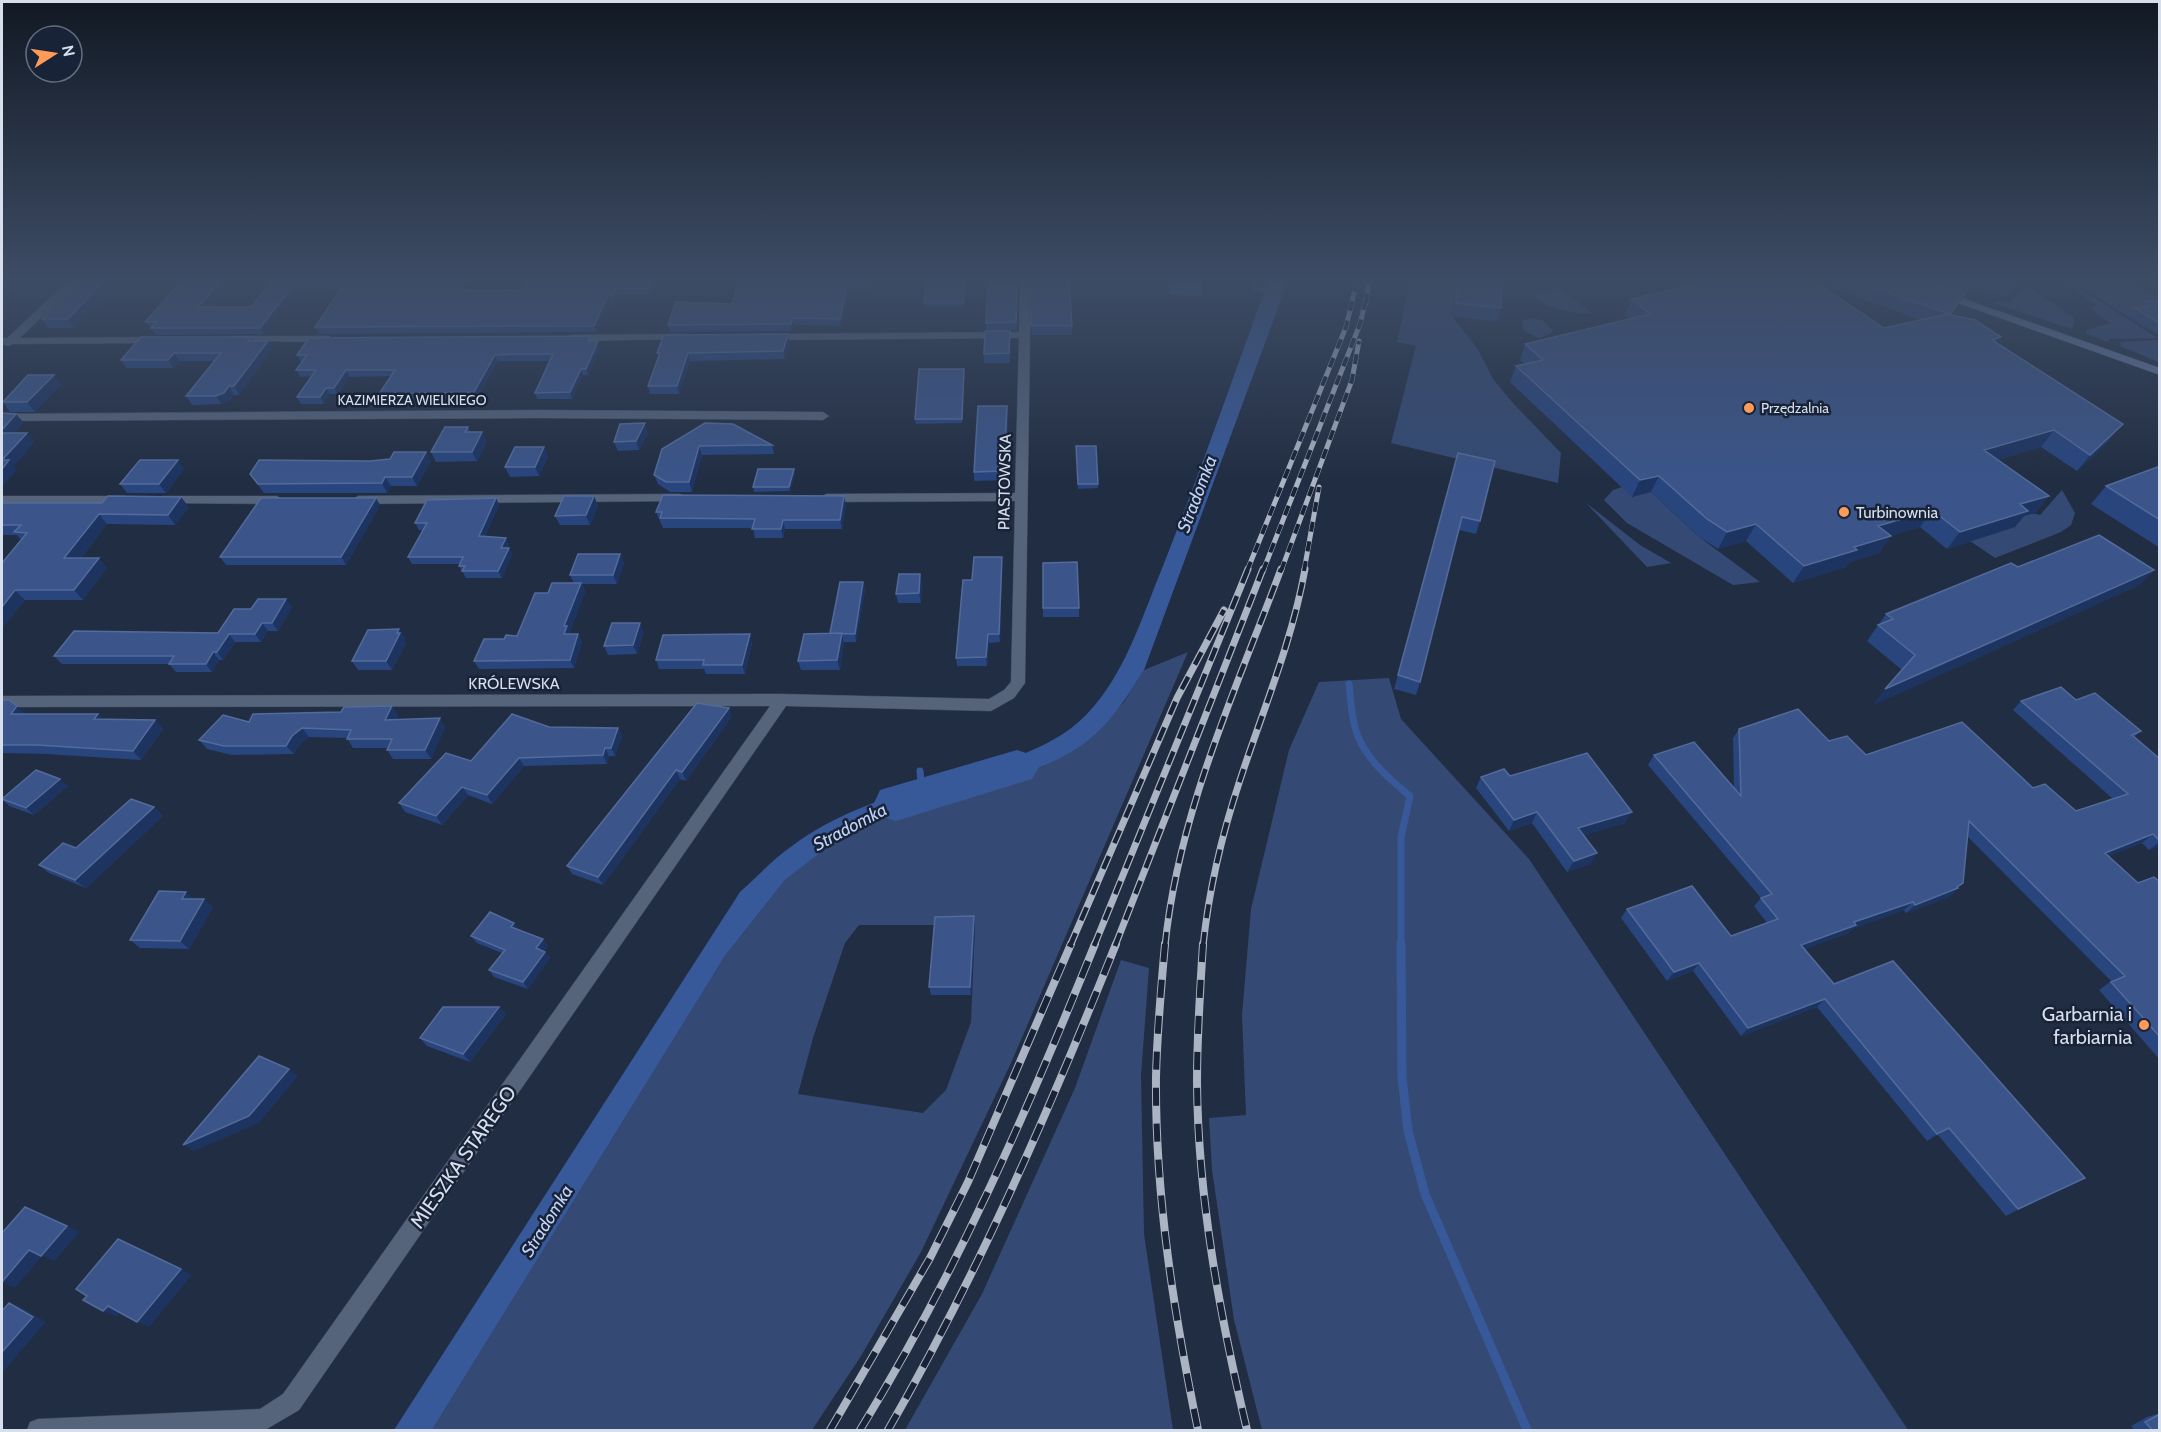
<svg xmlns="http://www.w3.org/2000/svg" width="2161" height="1432" viewBox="0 0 2161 1432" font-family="Cabin,sans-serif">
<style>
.green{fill:#344a74;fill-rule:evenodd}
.water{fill:#385999}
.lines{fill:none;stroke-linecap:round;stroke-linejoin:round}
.stream-far2{stroke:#385999;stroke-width:5}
.stream-far1{stroke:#385999;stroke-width:7}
.stream{stroke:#385999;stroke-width:9}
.river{fill:#385999;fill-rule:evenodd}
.minor-casing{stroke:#3f495b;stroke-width:1}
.secondary-casing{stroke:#3f495b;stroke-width:1}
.minor{fill:#55637b;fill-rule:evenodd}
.secondary{fill:#667ba0;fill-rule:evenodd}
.rail-far2-casing{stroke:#abb4c3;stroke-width:5}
.rail-far1-casing{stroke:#abb4c3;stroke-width:7}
.rail-casing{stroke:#abb4c3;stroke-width:8}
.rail-far2{stroke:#182338;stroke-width:4;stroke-dasharray:10;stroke-linecap:butt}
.rail-far1{stroke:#182338;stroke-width:4.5;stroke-dasharray:14;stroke-linecap:butt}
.rail{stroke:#182338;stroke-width:6;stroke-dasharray:18;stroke-linecap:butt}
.wall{fill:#28457e;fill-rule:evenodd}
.shaded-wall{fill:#1d3461}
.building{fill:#3b558a;stroke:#536b9a;stroke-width:1.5}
.poi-dot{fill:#ff9b59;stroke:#182338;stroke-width:2}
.labels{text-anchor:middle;stroke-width:5;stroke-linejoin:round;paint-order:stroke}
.far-street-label{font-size:14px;fill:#d7dfed;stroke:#182338}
.far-poi-label{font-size:14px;fill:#d7dfed;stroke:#182338;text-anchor:start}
.street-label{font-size:16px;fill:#d7dfed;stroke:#182338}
.poi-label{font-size:16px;fill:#d7dfed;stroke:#182338;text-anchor:start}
.water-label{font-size:18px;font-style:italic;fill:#c0d4f9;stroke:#182338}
.near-poi-label{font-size:20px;fill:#d7dfed;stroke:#182338;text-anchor:end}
.near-street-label{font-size:20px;fill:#d7dfed;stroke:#182338}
</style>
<rect width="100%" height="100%" fill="#212d42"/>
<path class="green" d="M1410,281H1455L1452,316L1477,348L1493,379L1512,402L1561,453L1558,483L1391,443L1416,346L1397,342Z
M2060,281H2069L2157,338L2110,339L2108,342L2086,334L2087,330L2110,323L2093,311L2091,308L2097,305Z
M2071,281H2107L2112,284L2130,281L2159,296V307L2130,316L2155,333Z
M2025,285L2072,316L2075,321L2072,329L1993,303L1996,301L2010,303Z
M1560,288L1593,314C1576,313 1546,310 1535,297L1538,293Z
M1530,318L1542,320L1553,330L1550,334L1539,338L1524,331L1522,321Z
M2159,340V362L2120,346L2121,343L2118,342Z
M1622,487L1651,492L1698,536L1760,582L1733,585L1627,523L1604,500L1613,490Z
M2062,490L2075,513L2071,525L2061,532L1995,558L1970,541C1985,533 2024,508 2040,515Z
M1585,502L1640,545L1671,563L1647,567Z
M1188,652L1011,1063L921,1252L861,1356L812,1430H432L725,956L785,880L833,842L903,809L951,791L1002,781L1044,766L1090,739L1124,702L1144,670ZM859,925H975L971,1022L946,1090L923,1113L798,1094L813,1038L845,943Z
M1389,678L1401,719L1529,859L1908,1430H1262L1234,1320L1212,1170L1209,1118L1246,1115L1242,1015L1251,909L1289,750L1319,682Z
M1121,960L1149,968L1141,1076L1144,1234L1173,1430H905L982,1294L1075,1088Z"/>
<path class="water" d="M1169,281H1202L1203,296L1169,295Z
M1268,281H1288L1144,670C1129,694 1112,721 1090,739C1053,768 1007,780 961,788L959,775C1001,762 1053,749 1086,715C1124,676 1140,622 1161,571C1199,475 1233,378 1268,281Z
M949,779L951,791L903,809L834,842L785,880L725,956L432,1430H394L740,892C757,877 773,859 792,846C837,812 895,794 949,779Z"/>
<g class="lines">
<path class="stream-far2" d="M1254,288L1272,292"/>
<path class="stream-far1" d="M1349,684C1351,699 1351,716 1356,731C1364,757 1389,779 1410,796L1401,837V946
M920,771L922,794"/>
<path class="stream" d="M1401,944L1402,1077L1408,1131L1425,1194L1527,1430"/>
<path class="river" d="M1017,750L1032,755L1039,767L1032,779L896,821L880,816L874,803L880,790Z"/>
<defs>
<path id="minor" d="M68,281H79L20,338L158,337L163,340L158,343L13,344L8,346L2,344V338H7Z
M1020,281H1030V335L1025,683L1014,698L991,711L786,706L299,1410L265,1430H27L30,1422L38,1419L260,1409L283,1394L770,706L2,707V696L782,694L989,699L1004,690L1011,682L1015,501L826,502L820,498L826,494L1015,493L1019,338L770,340L765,337L770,334L1019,332Z
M683,334L687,335V339L572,341L567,338L572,335Z
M233,336H329L334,339L329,342L229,341V337Z
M539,410L823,412L829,416L823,420L539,418L2,421V414Z
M679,494L683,495L685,498L683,501L358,504L352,500L358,496Z
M2,496H124L130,500L124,504H2Z
M163,496H277L283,500L277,504L159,503L157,500Z"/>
<path id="secondary" d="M1942,291L2160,368V375L1938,296L1937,294Z"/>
</defs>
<use href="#minor" class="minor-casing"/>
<use href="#secondary" class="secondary-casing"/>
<use href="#minor" class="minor"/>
<use href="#secondary" class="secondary"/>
<defs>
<path id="rail-far2" d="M1366,303L1369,281
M1247,571L1346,327L1357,281
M1263,571L1360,324L1367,295
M1281,571L1352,380L1359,341
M1304,571L1319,487"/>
<path id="rail-far1" d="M1070,946L1177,698L1224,610
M1094,946L1248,569
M1115,946L1263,569
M1165,946C1178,814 1235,692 1281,569
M1203,946C1209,889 1222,834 1240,780C1263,710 1292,642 1305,569"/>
<path id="rail" d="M1165,944C1161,988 1157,1032 1156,1077C1155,1196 1174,1314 1198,1430
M1203,944C1200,990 1197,1036 1197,1082C1198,1199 1220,1316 1247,1430
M830,1430L930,1258L968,1182L1071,944
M860,1430C955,1276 1027,1112 1095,944
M888,1430C978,1274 1049,1111 1116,944"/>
</defs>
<use href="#rail-far2" class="rail-far2-casing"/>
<use href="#rail-far1" class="rail-far1-casing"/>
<use href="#rail" class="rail-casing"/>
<use href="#rail-far2" class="rail-far2"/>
<use href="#rail-far1" class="rail-far1"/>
<use href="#rail" class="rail"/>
</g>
<path class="wall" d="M80,281H119L75,328H48L42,319Z
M182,281H230L208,307H251L272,281L470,285L466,290H522L527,281H657L651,295H618L615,301H611L597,332L319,334L315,327L340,290H298L264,334L156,335L145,322Z
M739,281H878L877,286H873L872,289H850L841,326L794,325L792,331L670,332L668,325L732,304Z
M1455,281H1502L1501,308L1497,322L1452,316Z
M1709,281H2020L2006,298L1970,288L1951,315L1997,343L2109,441L2077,471L2041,447L1997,460L2049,496L2035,513L2024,516L2015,527L1947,549L1920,527L1890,536H1891L1879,553L1850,562L1846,567L1793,583L1746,541L1718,549L1698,536L1651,492L1632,497L1510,382L1516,366L1524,364L1520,360L1525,344L1629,319L1625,315L1631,299ZM1816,282L1921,320L1884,328Z
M2156,281H2160V286L2155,282Z
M1017,284V330H986V323Z
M965,286L963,307H924V303Z
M2160,300V336L2129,316L2135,308L2141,307L2145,302Z
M1031,326H1072V335H1032Z
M251,337L254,341L272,349L239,395H234L229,401L221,404L192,405L186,396L214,361H179L173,368H126L121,360Z
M1010,340V363H984V354Z
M592,341L600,347L588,375H583L572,399H537L535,393L550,361H498L477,398L382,401L379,394L391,376L349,377L338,394H330L324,404H301L297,397L311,376L300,377L296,370L302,362H301L297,355Z
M789,342L785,359L690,361L679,394H650L648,386L659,357L657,353Z
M964,369L962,423L916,424L915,419Z
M61,384L35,412H10L3,402Z
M1007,406L1008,415L1005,480L974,481V472Z
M705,423L772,445L774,454L702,455L692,492H670L658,484L654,475Z
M468,427L470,432L487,441L477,461L436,462L431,452Z
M648,433L639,450L618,451L614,442Z
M1076,446H1096L1098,488L1078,489Z
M426,452L431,461L417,486H391L387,493H264L250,474L390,459Z
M548,456L539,476L510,477L505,467Z
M2160,466V548L2091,504L2106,486Z
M1454,467L1480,521L1476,534L1459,530L1420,682L1416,695L1394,689Z
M184,469L166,493H127L120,484Z
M795,473L790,491L754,492L753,487Z
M594,496L598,506L590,525H560L555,516Z
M496,498L499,505L485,536L509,544L507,548H509L512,555L502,578H466L459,566L460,564H412L408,557L423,530H419L415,523Z
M2,503L189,507L175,525L107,524L81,558L107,568L83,600H25L2,628L21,540L17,535H2Z
M380,505L346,565H226L220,557Z
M846,505L842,529H785L783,538H755L753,528H663L656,512Z
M620,554L624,563L617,584H582L585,592L570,631L571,634H578L582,642L574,668L479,669L474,661L504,639L517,636L548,593L574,583L570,575Z
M1002,557V566L1000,642L989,643L987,666H957L956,658L972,580Z
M1043,563L1079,608V617H1043Z
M2018,567L2154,570L2139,585L1873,705L1902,670L1867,641L1886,614Z
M863,582L865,590L856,642H844L840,670H801L798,661L830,633Z
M922,583L921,603H898L896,594Z
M292,607L278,631H268L261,642H235L223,660H219L212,672H176L169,664H62L54,656L218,633L251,609Z
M399,629L405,639L404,640L406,643L392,670H358L352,661Z
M644,632L637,654L608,655L604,646Z
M752,643L745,674H706L704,669H659L656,660Z
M2,700L25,714H98L102,719L155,720L163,729L141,760L47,754L2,753Z
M2076,700L2141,731L2134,737L2160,759V846L2149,850L2142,843L2109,856L2138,883L2160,882V1060L2099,990L2111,981L1968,837L1963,883L1949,897L1906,913L1904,910L1852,929L1848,933L1805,949L1834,984L2085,1178L2006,1216L1938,1135L1927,1141L1817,1007L1741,1036L1693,971L1667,981L1621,918L1627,909L1731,936L1767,923L1754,906L1761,898L1648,765L1654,755L1734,788L1733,738L1739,729L1829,741L1866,755L2033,788L2076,811L2113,799L2013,710L2021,701Z
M392,706L398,715L396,719L445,727L431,759H393L387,750L388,748H353L347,738L309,737L299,745L294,754L232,755L207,749L199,740L249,722Z
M732,716L686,781L680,779L603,885L572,874L567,866Z
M549,727L618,728L622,736L615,756H609L607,764L524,766L492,804L468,795L442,825L405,812L399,803L471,761Z
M1510,776L1625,823L1584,835L1591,864L1567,872L1532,823L1509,831L1476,788L1481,777Z
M68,786L34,815L9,806L2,799Z
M154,807L163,816L86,888L49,873L39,865L76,848Z
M193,899L213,907L189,949L140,948L130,940Z
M974,916L975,925L971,995H931L929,987Z
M519,929L548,945L544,951L550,958L528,989L494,977L489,970L502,953L477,943L471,936Z
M499,1007L506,1014L470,1062L427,1046L420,1038Z
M2160,1413V1431H2135L2131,1426L2147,1417Z"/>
<path class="shaded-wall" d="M8,281H22L5,297L2,293V286Z
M104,281H119L75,328L68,319Z
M221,281H230L203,314L198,307Z
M464,281H468L470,285L462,297L459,290Z
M652,281H657L651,295L649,288Z
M2017,281H2020L2006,298Z
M848,282L850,289L841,326L840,319Z
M295,283L298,290L264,334L260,328Z
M616,288L618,295L615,301L613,295Z
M608,295L611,301L597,332L594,326Z
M793,318L794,325L792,331L791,324Z
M788,334L789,342L785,359L783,351Z
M2001,337L1990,353L1992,340Z
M268,341L272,349L239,395L234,386Z
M598,341L600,347L588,375L586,369Z
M174,353L179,361L173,368L168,360Z
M688,353L690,361L679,394L677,386Z
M495,355L498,361L477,398L474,392Z
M581,369L583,375L572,399L570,392Z
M346,370L349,377L338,394L334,388Z
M54,375L61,384L35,412L27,402Z
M229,386L234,395L229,401L221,404L216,396Z
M326,388L330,394L324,404L320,397Z
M1007,406L1008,415L1005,480L1004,471Z
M16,414L24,423L6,443L2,438V430Z
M645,423L648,433L639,450L636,441Z
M2123,424L2109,441L2077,471L2090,455Z
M2054,430L2041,447L1972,467L1984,450Z
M482,432L487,441L477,461L472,452Z
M27,433L35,442L14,466L17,470L2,487V460Z
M699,446L702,455L692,492L689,482Z
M544,447L548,456L539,476L535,467Z
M426,452L431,461L417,486L412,477Z
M178,460L184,469L166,493L159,484Z
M794,469L795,473L790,491L789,487Z
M1659,476L1651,492L1632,497L1640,480Z
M385,477L391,486L387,493L382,483Z
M594,496L598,506L590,525L586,515Z
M844,496L846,505L842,529L840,520Z
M2049,496L2035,513L2024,516L2015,527L1947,549L1960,532L2020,504Z
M181,497L189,507L175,525L168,515Z
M376,498L380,505L346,565L341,557Z
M496,498L499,505L482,542L479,536Z
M1932,510L1920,527L1867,543L1878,526Z
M99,514L107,524L73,568L64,558Z
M783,520L785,529L783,538L781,529Z
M1756,524L1746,541L1718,549L1727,532Z
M1891,536L1879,553L1850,562L1846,567L1793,583L1804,566L1854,547Z
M506,538L509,544L504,555L501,548Z
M509,548L512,555L502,578L498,571Z
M620,554L624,563L617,584L613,575Z
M1002,557V566L1000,642L999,634Z
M99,558L107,568L83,600L74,590Z
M2154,570L2139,585L1873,705L1885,689Z
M920,574L922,583L921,603L919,593Z
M863,582L865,590L856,642L855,634Z
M581,583L585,592L570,631L572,634H564V626Z
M15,590L25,600L2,628V607Z
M286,599L292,607L278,631L272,623Z
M262,623L268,631L261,642L255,634Z
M640,623L644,632L637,654L633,645Z
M399,629L405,639L404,640L406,643L392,670L386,661Z
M842,633L844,643L840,670L837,660Z
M229,634L235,642L223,660L217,652Z
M578,634L582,642L574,668L570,660Z
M750,634L752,643L745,674L742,665Z
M988,634L989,643L987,666L986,657Z
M213,652L219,660L212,672L206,664Z
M17,706L26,715L11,714Z
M392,706L398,715L392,728L385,720Z
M729,708L732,716L686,781L682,772Z
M98,714L106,723L94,719Z
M440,718L445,727L431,759L425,750Z
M155,720L163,729L141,760L133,751Z
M302,728L309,737L299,745L294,754L286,746L292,736Z
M618,728L622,736L615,756L611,748Z
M605,748L609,756L607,764L603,755Z
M519,758L524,766L492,804L487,795Z
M676,770L680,779L603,885L598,877Z
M60,779L68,786L34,815L26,808Z
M462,787L468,795L442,825L436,816Z
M154,807L163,816L86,888L75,880Z
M1537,812L1532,823L1509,831L1514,820Z
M1632,812L1625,823L1572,839L1578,828Z
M2153,834L2142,843L2095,862L2105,853Z
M2160,841V846L2149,850Z
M1597,853L1591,864L1567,872L1574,861Z
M1963,883L1949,897L1906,913L1915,905Z
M186,892L195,900L182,899Z
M204,899L213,907L189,949L180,941Z
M1913,902L1904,910L1852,929L1848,933L1793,954L1801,945L1854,922Z
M974,916L975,925L971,995L970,987Z
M514,923L519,930L511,927Z
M543,939L548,945L541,955L536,948Z
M545,952L550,958L528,989L523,982Z
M1699,963L1693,971L1667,981L1674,972Z
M1825,999L1817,1007L1741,1036L1748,1028Z
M499,1007L506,1014L470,1062L463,1054Z
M289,1069L298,1076L259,1123L194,1151L183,1145Z
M1949,1128L1938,1135L1927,1141L1937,1134Z
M2085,1178L2073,1185L2006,1216L2018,1209Z
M67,1226L80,1232L54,1261L42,1256L15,1288L2,1282L29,1250Z
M181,1269L192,1275L149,1327L137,1322Z
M9,1303L23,1308L46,1322L2,1373V1352Z
M108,1306L121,1311L116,1317L103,1311Z"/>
<path class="building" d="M2,281H8L2,286Z
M80,281H104L68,319H42Z
M182,281H221L198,307H251L272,281H465L459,290H522L527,281H652L649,288H616L613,295H608L594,326L315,327L345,283H295L260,328H151L157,322H145Z
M739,281H871V282H848L840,319L793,318L791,324L668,325L676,302L732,304Z
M1043,281H1069L1072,326H1031L1032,282H1043Z
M1458,281H1502L1501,308L1456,303Z
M1709,281H1814L1884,328L1947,314L1975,320L2001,337L1992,340L2123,424L2090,455L2054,430L1984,450L2049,496L2020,504L2028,511L1960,532L1932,510L1878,526L1891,536L1854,547L1857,550L1804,566L1756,524L1727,532L1707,519L1659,476L1640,480L1516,366L1543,360L1525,344L1650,314L1631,299Z
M1855,281H1926L1965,293L1950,314Z
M927,282H965L963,303H924Z
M988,284H1017L1016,322L986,323Z
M2160,300V324L2135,308L2150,306L2145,302Z
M985,331H1010L1009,353L984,354Z
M788,334L783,351L688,353L677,386H648L660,353H657L664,335Z
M590,336L588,341H598L586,369H581L570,392L535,393L553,354H514L495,355L474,392L379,394L395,370H346L334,388H326L320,397H297L316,370H296L307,355H297L309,338Z
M141,337H251L248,341H268L234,386H229L224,393L216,396H186L221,353H174L168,360H121Z
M919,369H964L962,419H915Z
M28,375H54L27,402H3Z
M978,406H1007L1004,471L974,472Z
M2,413L16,414L2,430Z
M645,423L636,441L614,442L620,424Z
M705,423L733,424L772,445L699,446L689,482H666L654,475L662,449Z
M445,427H468L465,432H482L472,452H431Z
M2,433H27L2,460H9L2,469Z
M1076,446H1096L1098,484H1078Z
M515,447H544L535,467H505Z
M394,452H426L412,477H385L382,483L258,484L250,474L259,460L370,461L390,459Z
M1458,453L1495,461L1480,521L1462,517L1420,682L1398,675Z
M140,460H178L159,484H120Z
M2160,466V520L2106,486Z
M758,469H794L789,487H753Z
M663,495L844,496L840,520H783L781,529H752L755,519L660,518L662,512H656Z
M108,496L181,497L168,515L99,514L64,558H99L74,590H15L2,607V563L27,533L14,532L21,525H2V503H102Z
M564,496H594L586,515L555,516Z
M261,498H376L341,557H220Z
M496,498L479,536L506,538L501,548H509L498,571H462L465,566H459L463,557H408L427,523H415L427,500Z
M2099,535L2154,570L1885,689L1915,655L1878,625L1893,619L1886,614L2011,563L2018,567Z
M578,554H620L613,575H570Z
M974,557H1002L999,634H988L986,657L956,658L963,580H972Z
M1077,562L1079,608H1043V563Z
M899,574H920L919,593L896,594Z
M840,582H863L855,634L830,633Z
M552,583H581L564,626H567L564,634H578L570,660L474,661L484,639H504L506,635L517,636L535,593H548Z
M258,599H286L272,623H262L255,634H229L217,652H213L206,664H169L174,656H54L74,631L218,633L234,609H251Z
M612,623H640L633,645L604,646Z
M399,629L397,633H400L386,661H352L368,630Z
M842,633L837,660L798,661L804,634Z
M750,634L742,665H703L704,660H656L663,635Z
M2061,687L2076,700L2095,693L2141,731L2132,735L2160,759V841L2153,834L2105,853L2138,883L2154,877L2160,882V1037L2111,982L2125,976L1969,821L1963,883L1957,887L1958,888L1915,905L1913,902L1854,922L1856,925L1801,945L1834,984L1893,961L2085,1178L2018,1209L1949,1128L1937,1134L1825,999L1748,1028L1699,963L1674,972L1627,909L1692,886L1731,936L1778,919L1761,898L1772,894L1654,755L1694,742L1741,796L1739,729L1798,709L1829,741L1847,736L1866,755L1962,722L2033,788L2045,784L2076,811L2128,794L2021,701Z
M2,700H9L17,706L11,714H98L94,719L155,720L133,751L37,745H2Z
M697,703L729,708L682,772L676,770L598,877L567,866Z
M392,706L385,720L440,718L425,750H387L392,739H347L351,730L302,728L292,736L286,746H224L199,740L223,715L249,722L253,714L341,712L344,707Z
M512,714L549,727L618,728L611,748H605L603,755L519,758L487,795L462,787L436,816L399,803L446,753L471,761Z
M1587,753L1632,812L1578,828L1597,853L1574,861L1537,812L1514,820L1481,777L1504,769L1510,776Z
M36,770L60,779L26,808L2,799Z
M131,799L154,807L75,880L39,865L63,843L76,848Z
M159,891L186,892L182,899H204L180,941L130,940Z
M490,912L514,923L511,927L543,939L536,948L545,952L523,982L489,970L505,950L471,936Z
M974,916L970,987H929L935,917Z
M443,1007H499L463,1054L420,1038Z
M259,1056L289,1069L249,1116L183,1145Z
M25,1207L67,1226L41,1256L29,1250L2,1282V1233Z
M118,1239L181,1269L137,1322L108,1306L103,1311L83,1300L87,1296L76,1289Z
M9,1303L33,1317L2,1352V1311Z
M2160,1414V1431H2153L2145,1422Z"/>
<linearGradient id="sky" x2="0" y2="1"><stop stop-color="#121924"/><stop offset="0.58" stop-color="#3d4c65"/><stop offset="1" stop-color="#3d4c65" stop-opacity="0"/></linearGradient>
<rect width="2161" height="481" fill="url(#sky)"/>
<g class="poi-dot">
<circle cx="1749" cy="408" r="6"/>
<circle cx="1844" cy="512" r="6"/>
<circle cx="2144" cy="1025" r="6"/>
</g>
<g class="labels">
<g class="far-street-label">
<text x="412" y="405">KAZIMIERZA WIELKIEGO</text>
</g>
<g class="far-poi-label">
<text x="1761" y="413">Przędzalnia</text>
</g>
<g class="street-label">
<text transform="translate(1004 482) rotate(-89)" y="6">PIASTOWSKA</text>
<text x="514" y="689">KRÓLEWSKA</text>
</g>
<g class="poi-label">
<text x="1856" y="518">Turbinownia</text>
</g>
<g class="water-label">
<text transform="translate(1197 494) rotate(-69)" y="6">Stradomka</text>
<text transform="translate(850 827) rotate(-28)" y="6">Stradomka</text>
<text transform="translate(547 1221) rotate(-58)" y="6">Stradomka</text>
</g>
<g class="near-poi-label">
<text x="2132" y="1021">Garbarnia i<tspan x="2132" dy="23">farbiarnia</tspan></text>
</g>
<g class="near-street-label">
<text transform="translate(463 1157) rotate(-55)" y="7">MIESZKA STAREGO</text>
</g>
</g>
<rect width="2161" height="1432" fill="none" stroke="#d7dfed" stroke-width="6"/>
<g transform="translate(54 54) rotate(78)"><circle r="28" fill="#182338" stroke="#646e80" stroke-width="1.5"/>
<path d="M0-4.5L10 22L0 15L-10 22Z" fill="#ff9b59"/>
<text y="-9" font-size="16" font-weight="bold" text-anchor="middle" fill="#d7dfed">N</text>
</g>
</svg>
